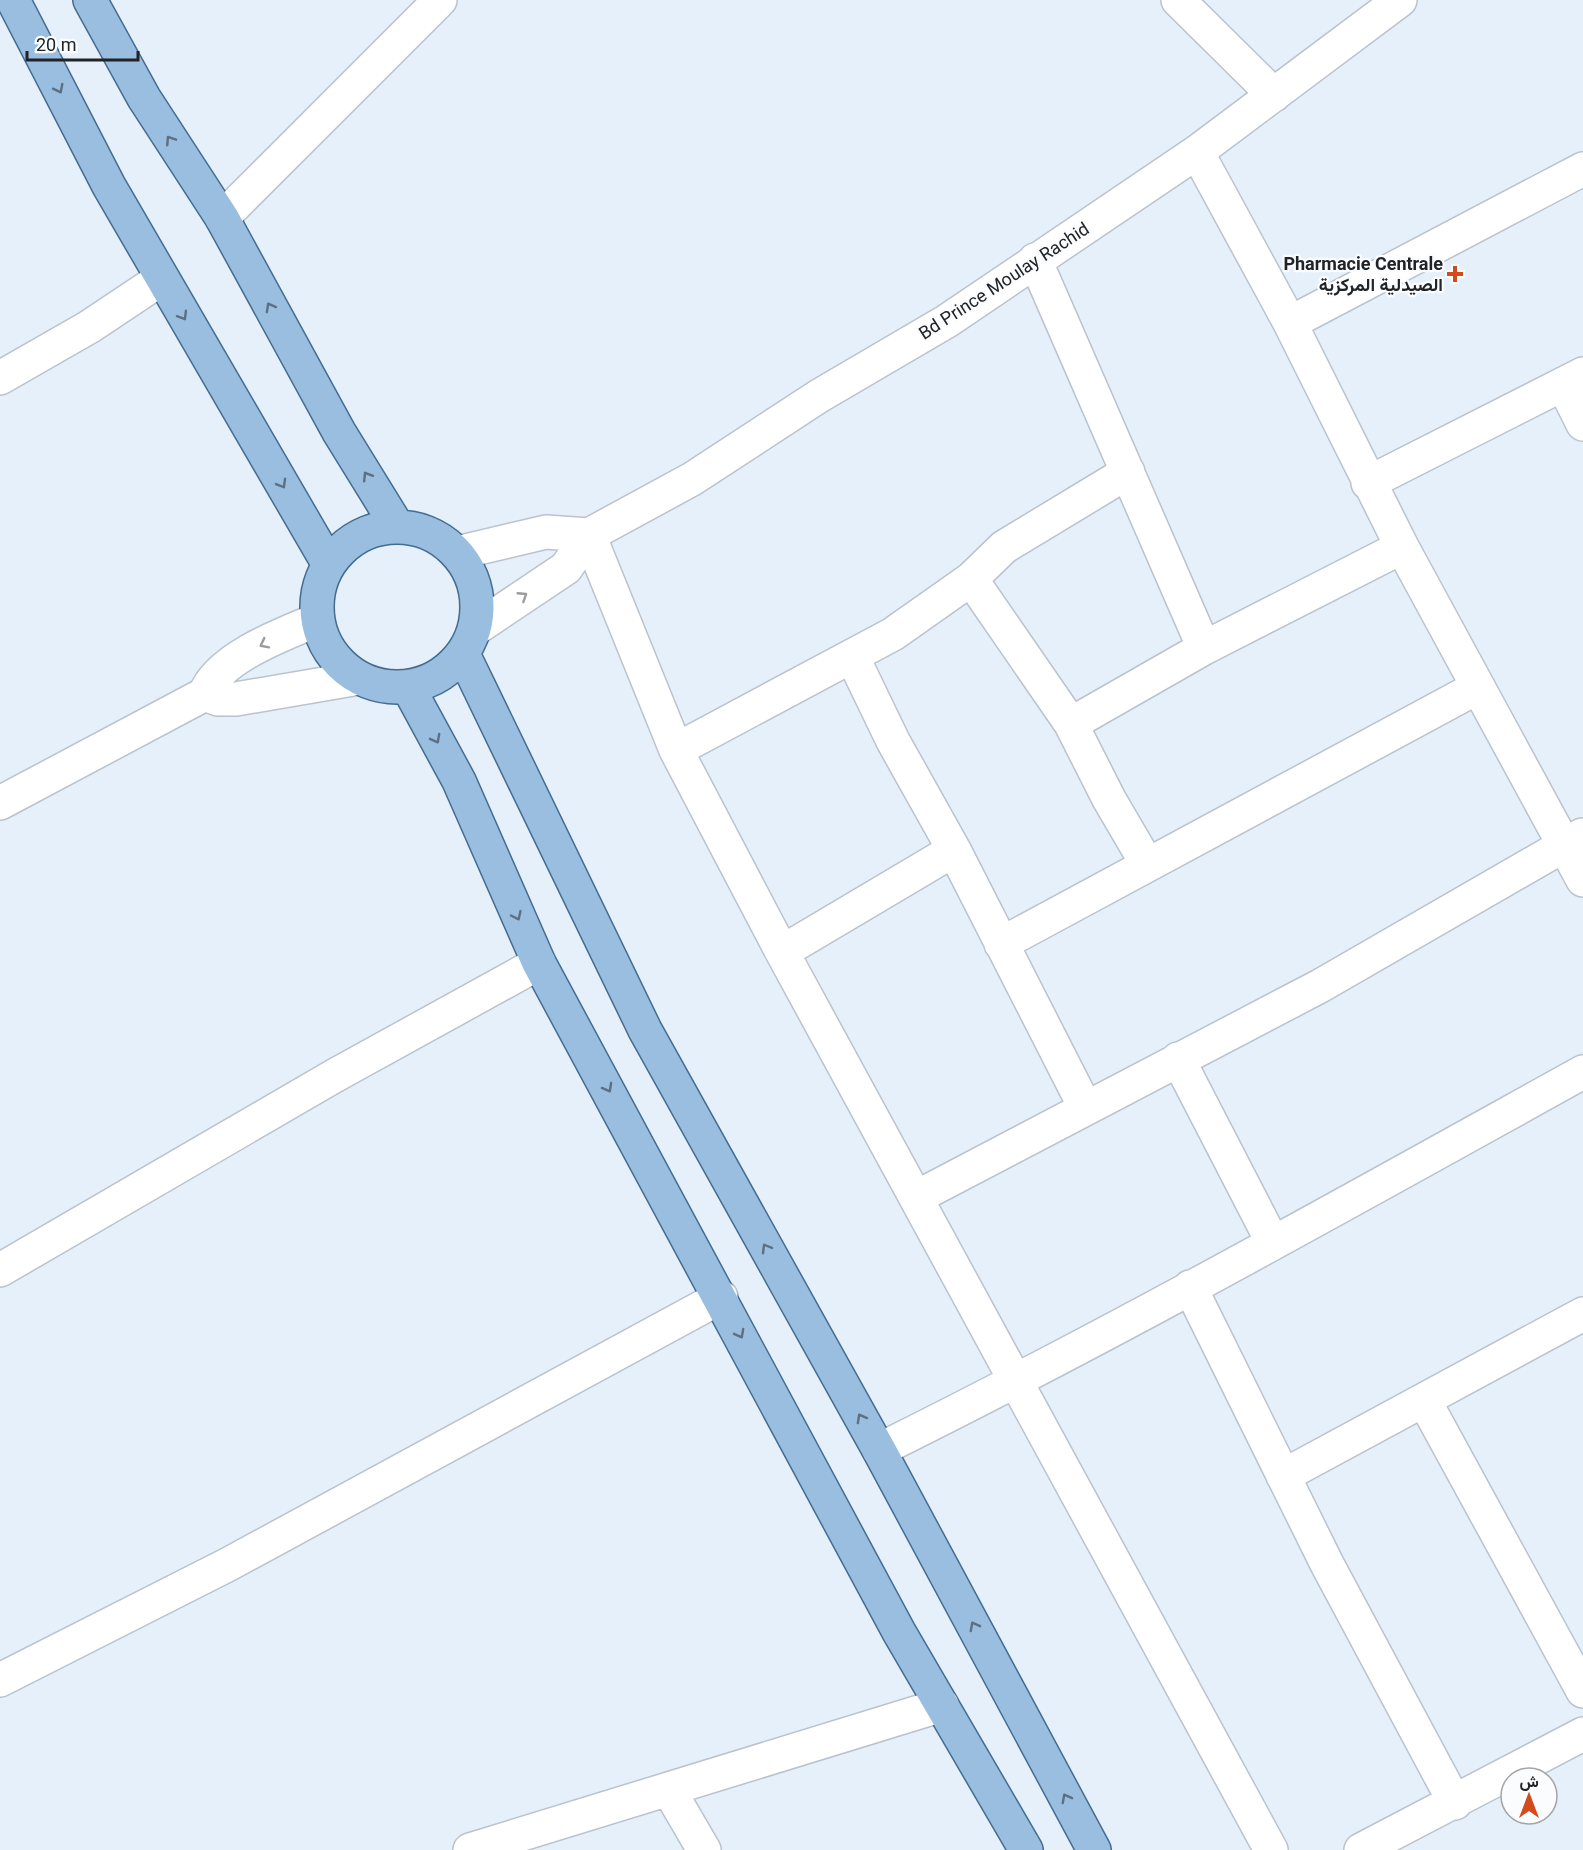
<svg xmlns="http://www.w3.org/2000/svg" width="1583" height="1850" viewBox="0 0 1583 1850" font-family="Roboto,Vazirmatn,sans-serif">
<style>
.lines{fill:none;stroke-linecap:round;stroke-linejoin:round}
.minor-casing{stroke:#bac3cd;stroke-width:36}
.primary-casing{stroke:#446c91;stroke-width:36}
.minor{stroke:#fff;stroke-width:33}
.primary{stroke:#9abedf;stroke-width:33}
.oneway{stroke:#5d7083}
.oneway2{stroke:#9b9c9e}
.poi-dot{fill:#d34b1d;stroke:#fafcfe;stroke-width:2}
.labels{text-anchor:middle;stroke-width:4.5;stroke-linejoin:round;paint-order:stroke}
.poi-label{font-size:18px;font-weight:bold;fill:#202327;stroke:#fafcfe;text-anchor:end}
.street-label{font-size:18px;fill:#202327;stroke:#fafcfe}
</style>
<rect width="100%" height="100%" fill="#e6f0fa"/>
<g class="lines">
<defs>
<path id="minor" d="M1178,0L1274,95
M1197,152L1290,323L1402,547L1583,880
M222,218L440,0
M1035,260L1204,648
M1290,323L1583,169
M0,378L89,327L161,279
M1563,384L1583,424
M1368,483L1583,374
M457,553L546,532L589,535L566,568L475,629
M971,579L1071,724L1109,799L1147,864
M317,620C283,634 218,658 205,694L218,699H236L359,678
M852,656L893,741L954,850L1085,1107
M1071,724L1204,648L1402,547
M676,750L893,634L971,579L1004,547L1128,472
M0,803L205,694
M1001,944L1478,687
M782,952L954,850
M1178,1059L1273,1243
M917,1197L1320,986L1582,835
M0,1270L334,1076L539,963
M1190,1287L1327,1564L1455,1803
M1424,1400L1583,1691
M879,1450C1117,1332 1350,1201 1583,1072
M1283,1476L1583,1314
M0,1680L229,1564L721,1297
M669,1790L704,1850
M470,1850L942,1705
M1271,1850L782,952L676,750L589,535L692,479L819,396L947,321L1197,152L1400,0
M1361,1850L1583,1734"/>
<path id="primary" d="M13,0L109,186L328,563
M90,0L144,98L222,218L339,432L397,526
M317 607a80 80 0 1 1 160 0a80 80 0 1 1-160 0Z
M463,654L645,1030L879,1450L1094,1850
M408,687L459,781L539,963L899,1632L1026,1850"/>
</defs>
<use href="#minor" class="minor-casing"/>
<use href="#primary" class="primary-casing"/>
<use href="#minor" class="minor"/>
<use href="#primary" class="primary"/>
</g>
<defs><path id="oneway-chevron" d="M-2-3.5L2.5 0L-2 3.5" fill="none" stroke-width="1.6" stroke-linecap="round" stroke-linejoin="round" transform="scale(1.5)"/></defs>
<g class="oneway">
<use href="#oneway-chevron" transform="translate(59 89) rotate(63)"/>
<use href="#oneway-chevron" transform="translate(170 140) rotate(-123)"/>
<use href="#oneway-chevron" transform="translate(270 307) rotate(-119)"/>
<use href="#oneway-chevron" transform="translate(183 316) rotate(59)"/>
<use href="#oneway-chevron" transform="translate(367 476) rotate(-122)"/>
<use href="#oneway-chevron" transform="translate(282 484) rotate(60)"/>
<use href="#oneway-chevron" transform="translate(436 739) rotate(62)"/>
<use href="#oneway-chevron" transform="translate(517 916) rotate(65)"/>
<use href="#oneway-chevron" transform="translate(608 1088) rotate(61)"/>
<use href="#oneway-chevron" transform="translate(766 1248) rotate(-120)"/>
<use href="#oneway-chevron" transform="translate(740 1334) rotate(62)"/>
<use href="#oneway-chevron" transform="translate(861 1418) rotate(-119)"/>
<use href="#oneway-chevron" transform="translate(974 1626) rotate(-118)"/>
<use href="#oneway-chevron" transform="translate(1066 1798) rotate(-118)"/>
</g>
<g class="oneway2">
<use href="#oneway-chevron" transform="translate(523 596) rotate(-33)"/>
<use href="#oneway-chevron" transform="translate(264 644) rotate(153)"/>
</g>
<path class="poi-dot" d="M1452 265h6v6h6v6h-6v6h-6v-6h-6v-6h6z"/>
<g class="labels">
<g class="poi-label">
<text x="1443" y="270">Pharmacie Centrale<tspan x="1443" dy="21">الصيدلية المركزية</tspan></text>
</g>
<g class="street-label">
<text transform="translate(1004 281) rotate(-33)" y="6">Bd Prince Moulay Rachid</text>
</g>
</g>
<g transform="translate(1529 1796)"><circle r="28" fill="#fafcfe" stroke="#a3a5a8" stroke-width="1.5"/>
<path d="M0-4.5L10 22L0 15L-10 22Z" fill="#d34b1d"/>
<text y="-9" font-size="16" font-weight="bold" text-anchor="middle" fill="#202327">ش</text>
</g>
<path d="M27 51v9h111v-9" fill="none" stroke="#202327" stroke-width="3"/>
<text x="36" y="51" font-size="18" fill="#202327" stroke="#fafcfe" stroke-width="4.5" paint-order="stroke">20 m</text>
</svg>
